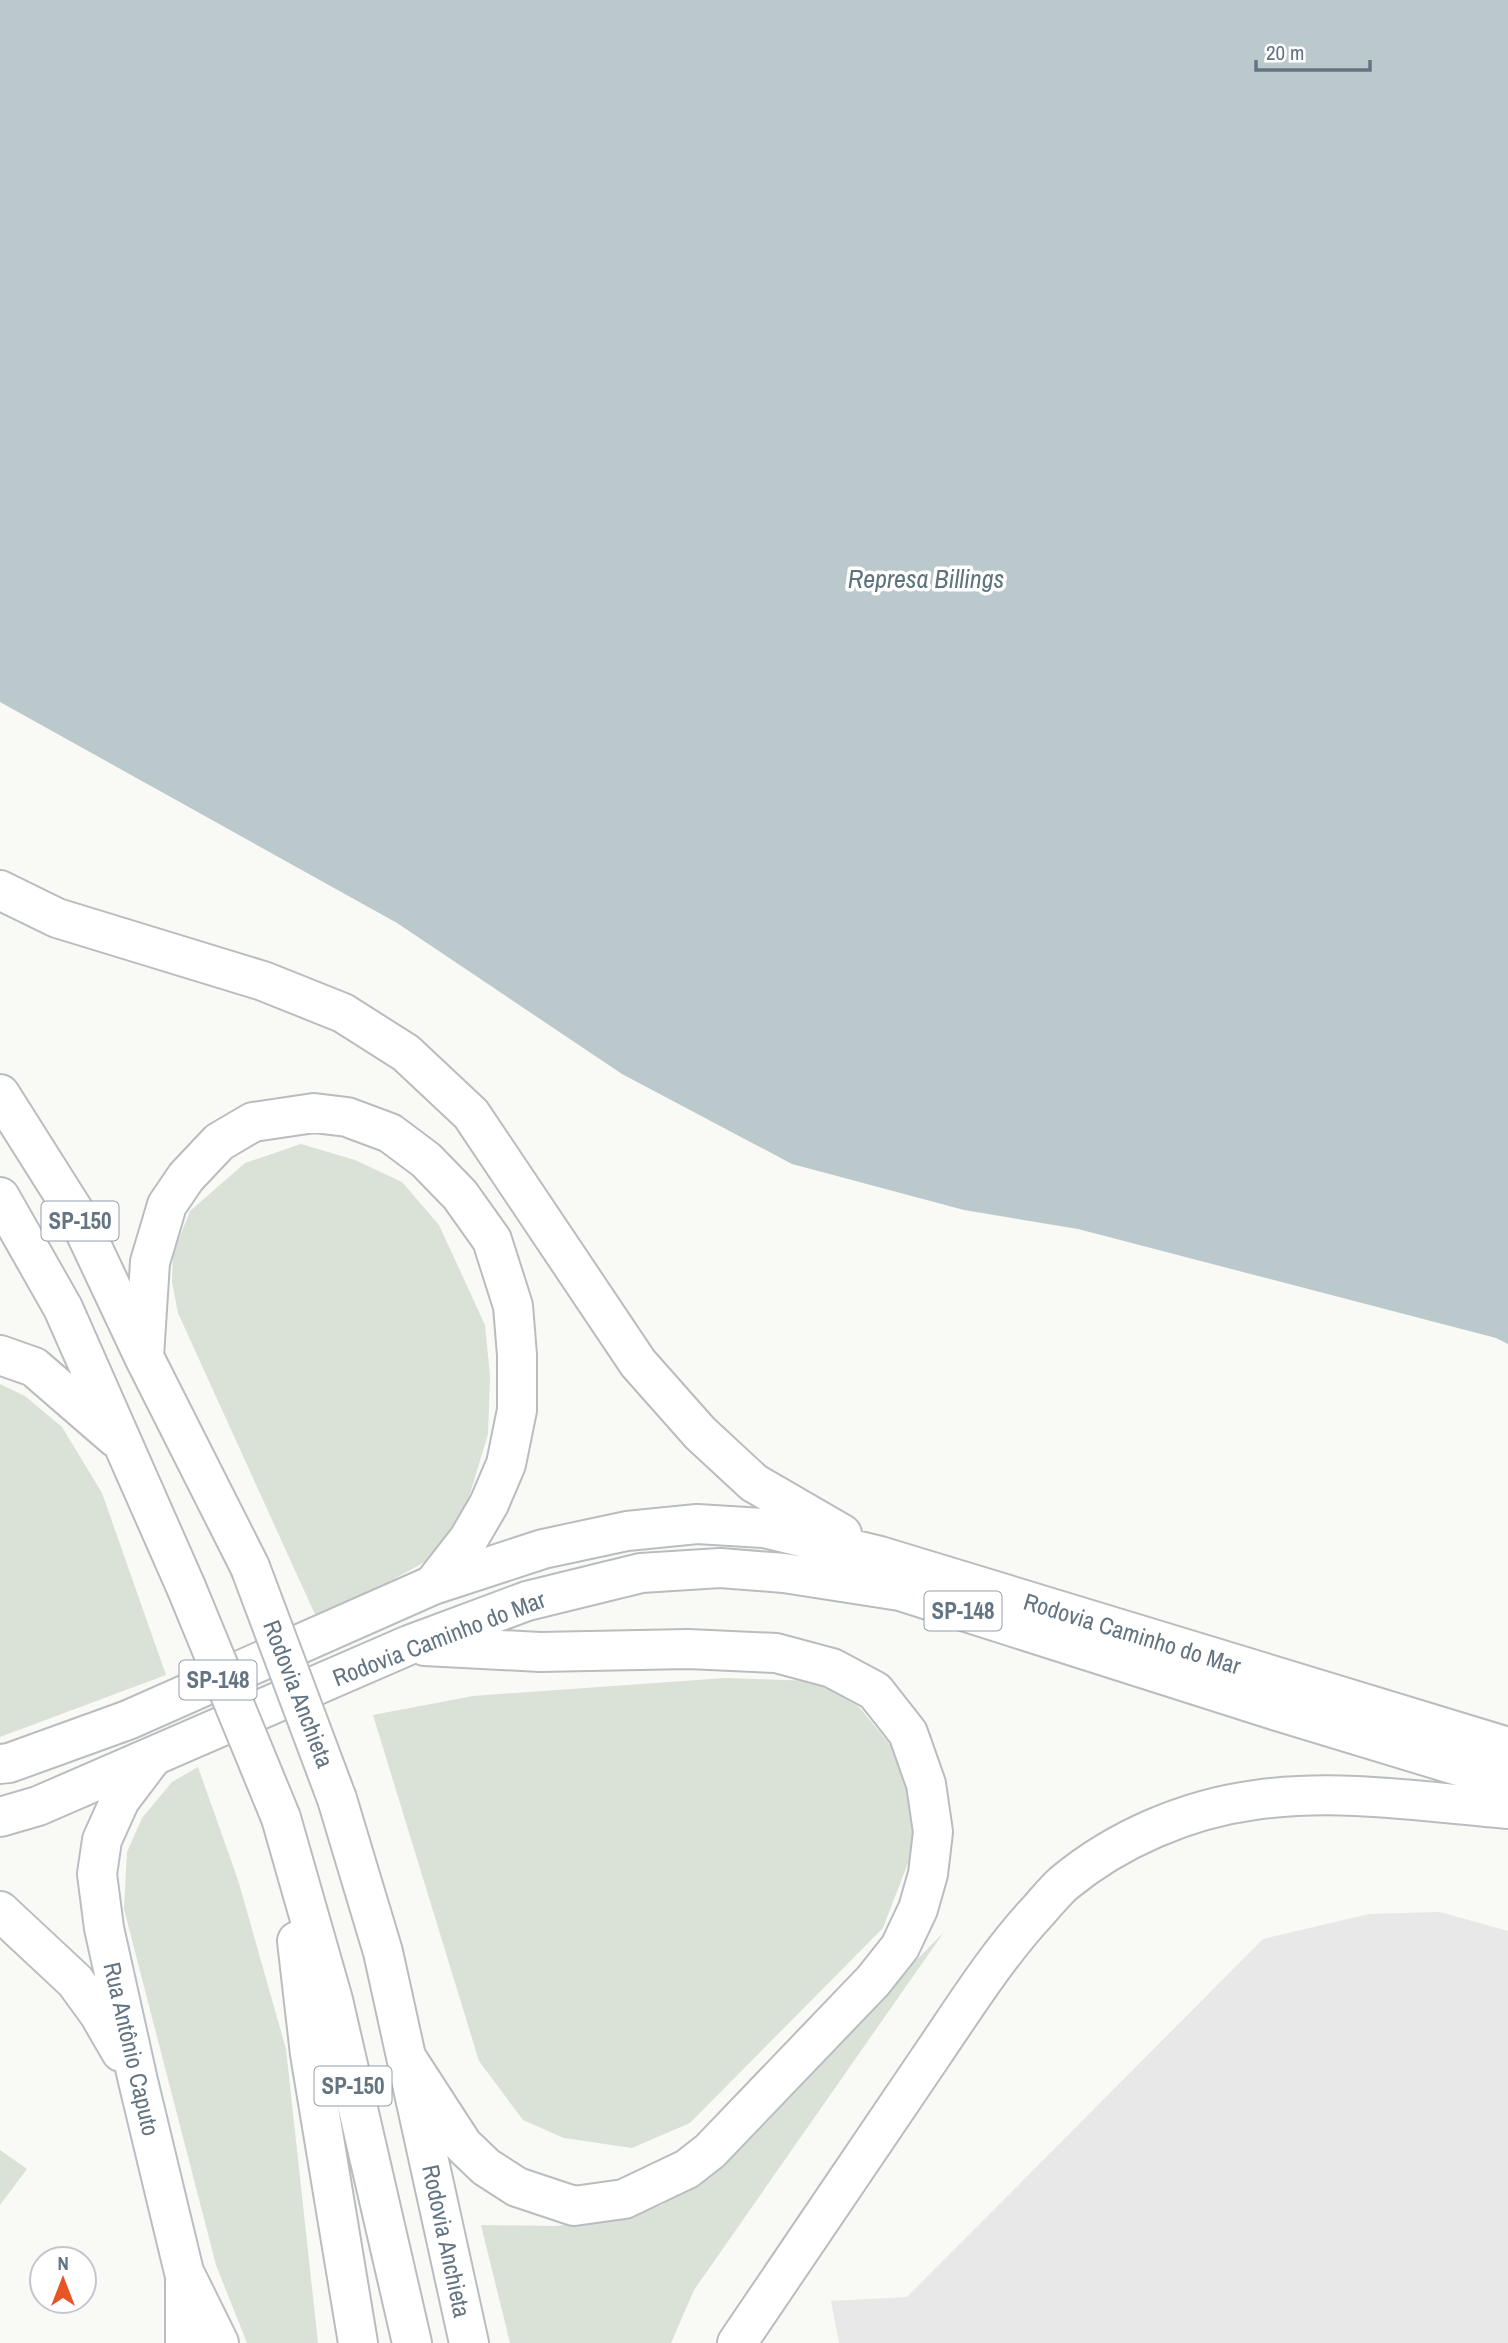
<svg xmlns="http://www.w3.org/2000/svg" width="1508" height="2343" viewBox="0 0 1508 2343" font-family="'Archivo Narrow',sans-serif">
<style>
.built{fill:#e7e8e7}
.green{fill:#dae1d7}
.water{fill:#bcc9cc}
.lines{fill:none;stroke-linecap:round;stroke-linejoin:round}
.secondary-casing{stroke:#b9bec3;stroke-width:42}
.highway-casing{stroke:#b9bdc0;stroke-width:42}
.secondary{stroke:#fff;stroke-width:38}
.highway{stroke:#fff;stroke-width:38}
.highway-bridge-casing{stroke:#b9bdc0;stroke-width:42;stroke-linecap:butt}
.highway-bridge{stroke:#fff;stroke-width:38}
.labels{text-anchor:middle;stroke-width:7;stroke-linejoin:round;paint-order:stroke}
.shield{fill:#fff;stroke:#929ea8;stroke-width:2}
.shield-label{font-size:23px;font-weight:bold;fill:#637482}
.street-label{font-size:24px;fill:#637482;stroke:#fff}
.water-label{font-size:26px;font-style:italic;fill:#5e747c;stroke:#fff}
</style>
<rect width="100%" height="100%" fill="#f9f9f6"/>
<path class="built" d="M1440,1912L1508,1931V2343H839L831,2301L907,2297L1263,1939L1369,1914Z"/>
<path class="green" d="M301,1144L355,1160L402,1182L439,1225L485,1325L490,1376L488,1434L467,1504L430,1559L318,1621L178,1313L172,1282L173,1254L190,1211L245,1163Z
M0,1384L25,1396L62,1427L102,1493L166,1675L0,1737Z
M725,1678L815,1681L859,1707L897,1753L921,1829L883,1928L690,2123L632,2148L564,2138L523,2120L479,2061L373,1715L473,1696Z
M198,1767L238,1880L286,2049L318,2343H247L216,2265L124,1909L127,1852L142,1818L172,1782Z
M944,1932L694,2290L671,2343H510L481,2225L556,2226L616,2219L662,2205L711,2170Z
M0,2150L27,2169L0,2205Z"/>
<path class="water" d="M0,0H1508V1344L1496,1338L1078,1229L964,1210L792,1164L622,1074L397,923L0,702Z"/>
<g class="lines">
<defs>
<path id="secondary" d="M151,1759L120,1800L102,1840L97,1874L104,1928L138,2081L184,2272L219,2343
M0,1911L75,1981L99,2014L121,2052
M185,2281V2343"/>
<path id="highway" d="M0,890L57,918L263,981L343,1013L406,1053L471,1114L638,1363L700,1433L754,1483L842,1534
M0,1094L79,1219L144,1357L250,1567
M0,1197L63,1308L186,1587
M0,1355L34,1367L116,1438
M144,1357L150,1262L167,1205L186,1177L219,1142L253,1122L314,1113L347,1117L390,1133L426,1160L460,1195L492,1240L513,1306L517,1355V1410L506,1464L489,1504L468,1540L433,1585
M0,1764L9,1763L128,1720L433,1585L543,1549L627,1531L697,1524L764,1528L880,1556L1508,1747
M337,1799L383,1952L469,2343
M0,1817L38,1806L409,1645L527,1601L641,1573L720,1568L784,1573L900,1591L1277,1711L1508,1781
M281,1818L333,2000L412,2343
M297,1941L310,2054L358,2343
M406,2057L463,2145L486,2167L517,2187L574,2206L624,2199L687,2169L710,2151L873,1981L900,1947L918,1909L928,1874L933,1832L926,1784L908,1733L875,1691L832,1668L776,1653L688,1649L540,1652L425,1646
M737,2343C802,2247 867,2151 932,2055C966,2005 998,1954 1039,1910C1047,1901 1055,1891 1064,1883C1117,1839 1187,1809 1255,1800C1339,1788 1425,1802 1508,1809"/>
</defs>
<use href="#secondary" class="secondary-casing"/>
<use href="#highway" class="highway-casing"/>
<use href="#secondary" class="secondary"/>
<use href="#highway" class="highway"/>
<defs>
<path id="highway-bridge" d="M250,1567L337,1799
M186,1587L281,1818"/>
</defs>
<use href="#highway-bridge" class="highway-bridge-casing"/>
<use href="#highway-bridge" class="highway-bridge"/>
</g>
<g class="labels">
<g class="shield">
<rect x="41.5" y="1201.5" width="77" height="39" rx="5"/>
<rect x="924.5" y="1591.5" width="77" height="39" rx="5"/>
<rect x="179.5" y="1660.5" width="77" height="39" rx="5"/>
<rect x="314.5" y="2066.5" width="77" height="39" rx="5"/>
</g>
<g class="shield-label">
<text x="80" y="1229">SP-150</text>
<text x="963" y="1619">SP-148</text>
<text x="218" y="1688">SP-148</text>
<text x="353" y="2094">SP-150</text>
</g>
<g class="street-label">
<text transform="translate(1132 1634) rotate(17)" y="8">Rodovia Caminho do Mar</text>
<text transform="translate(439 1639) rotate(-21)" y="8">Rodovia Caminho do Mar</text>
<text transform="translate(298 1694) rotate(69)" y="8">Rodovia Anchieta</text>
<text transform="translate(131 2049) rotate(77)" y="8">Rua Antônio Caputo</text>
<text transform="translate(446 2241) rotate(78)" y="8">Rodovia Anchieta</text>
</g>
<g class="water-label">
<text x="926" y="588">Represa Billings</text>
</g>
</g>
<g transform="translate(63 2280)"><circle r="33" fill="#ffffff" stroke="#c1c7cd" stroke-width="2"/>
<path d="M0-5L12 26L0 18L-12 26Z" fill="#e95426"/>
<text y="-10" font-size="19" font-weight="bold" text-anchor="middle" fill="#637482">N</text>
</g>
<path d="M1256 60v10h114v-10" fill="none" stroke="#637482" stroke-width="3.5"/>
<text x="1266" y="60" font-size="21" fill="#637482" stroke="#ffffff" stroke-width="5" paint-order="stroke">20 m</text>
</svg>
